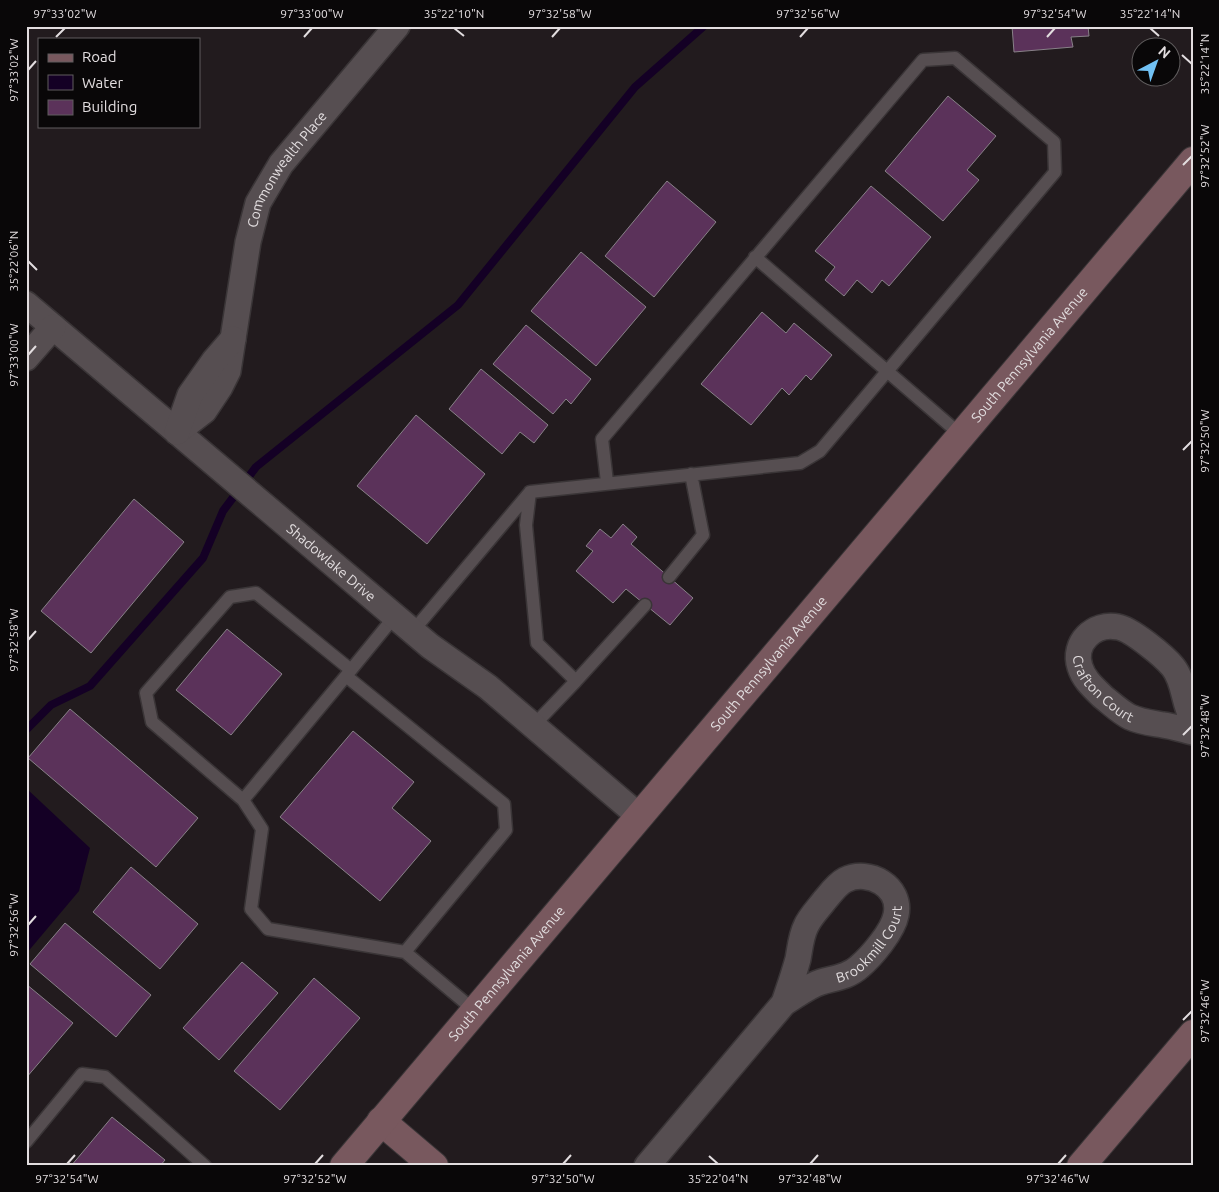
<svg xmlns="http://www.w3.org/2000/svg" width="1219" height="1192" viewBox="0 0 1219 1192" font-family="Ubuntu,sans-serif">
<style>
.water{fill:#140025}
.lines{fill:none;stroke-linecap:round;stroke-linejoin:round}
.stream{stroke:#140025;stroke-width:8}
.building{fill:#5b325a;stroke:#888188}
.lane-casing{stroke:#3a3537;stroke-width:15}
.street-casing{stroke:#3a3537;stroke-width:28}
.secondary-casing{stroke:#3a3537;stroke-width:30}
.lane{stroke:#564e51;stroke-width:12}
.street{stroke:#564e51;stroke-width:25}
.secondary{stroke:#78585e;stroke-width:28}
.ticks{fill:none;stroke:#e2dddf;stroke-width:2}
.labels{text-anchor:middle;stroke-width:4;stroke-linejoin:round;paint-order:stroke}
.street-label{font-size:14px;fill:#e2dddf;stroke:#090708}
.neatline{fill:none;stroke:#e2dddf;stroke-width:2}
.ticks-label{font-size:12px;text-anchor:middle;fill:#e2dddf}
</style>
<rect width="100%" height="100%" fill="#221b1e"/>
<path class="water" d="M26,788L90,848L79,891L26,954Z"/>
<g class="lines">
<path class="stream" d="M26,730L51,705L90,686L203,558L223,511L256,467L458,305L635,87L704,26"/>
</g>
<path class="building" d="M1012,26H1088L1089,36L1071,37L1073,47L1014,52Z
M948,96L996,136L967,170L979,180L943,221L885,171Z
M667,181L716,222L654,297L605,256Z
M871,186L931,237L889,286L882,280L872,293L857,280L844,296L825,280L835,267L815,251Z
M581,252L646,307L596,366L531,311Z
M762,312L786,333L794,323L832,355L811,380L806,375L789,395L782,388L751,425L701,384Z
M526,325L591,379L571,404L566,399L553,414L493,364Z
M481,369L548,425L534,443L520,432L502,454L449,409Z
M416,415L485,474L427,544L357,486Z
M134,499L184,542L91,653L41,611Z
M623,524L637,537L631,544L693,598L670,625L626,589L613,603L576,571L593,551L586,546L600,529L611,538Z
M227,629L282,674L231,735L176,690Z
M70,709L198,818L156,867L28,758Z
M353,731L414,782L392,808L431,841L380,901L280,817Z
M131,867L198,924L160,969L93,912Z
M65,923L151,995L116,1037L30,964Z
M242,962L278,993L219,1060L183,1028Z
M314,978L360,1018L280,1110L234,1071Z
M26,984L73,1023L26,1078Z
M112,1117L165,1160L160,1166H71Z"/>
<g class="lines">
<defs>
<path id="lane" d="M755,257L961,435
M669,577L703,535L691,474
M395,616L346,676L504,804L506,830L405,952L475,1011
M413,631L530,492
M346,676L243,800L262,829L251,909L268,929L405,952
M576,681L645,605
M534,725L576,681L537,643L526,525L530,492L800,463L820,451L1055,172L1054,142L955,58L923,60L602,439L607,482
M243,800L152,722L146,693L230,597L256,593L351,670
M26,1142L82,1074L105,1077L205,1166"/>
<g id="street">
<path id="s1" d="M26,304L430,646L488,687L639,816"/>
<path d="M26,358L53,327"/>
<path id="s2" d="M177,432L204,411L220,387L228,371L248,242L258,203L281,164L397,26"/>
<path d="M177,432L190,395L214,361L233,339"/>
<path id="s3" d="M1193,720C1183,703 1185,682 1173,667C1164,656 1131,629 1118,627C1094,622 1072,643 1080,667C1084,680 1094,688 1103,697C1112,704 1120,712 1130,717C1141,722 1152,723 1163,725C1173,726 1183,730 1193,732"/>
<path id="s4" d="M647,1166L784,1003C796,996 808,986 821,982C834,978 848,977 859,967C872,956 893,931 896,915C902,887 869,868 845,880C837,884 830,894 824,901C818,909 810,917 806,926C801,936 800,948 798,959C794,974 789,988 784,1003"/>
</g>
<g id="secondary">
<path d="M381,1121L434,1166"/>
<path id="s5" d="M344,1166L1193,161"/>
<path d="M1081,1166L1193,1034"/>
</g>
</defs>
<use href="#lane" class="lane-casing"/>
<use href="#street" class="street-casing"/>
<use href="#secondary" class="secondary-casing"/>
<use href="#lane" class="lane"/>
<use href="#street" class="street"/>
<use href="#secondary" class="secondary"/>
</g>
<path class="ticks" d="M454,28L464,36M1150,28L1159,36M56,37L65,28M304,37L312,28M552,37L560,28M800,37L808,28M1047,37L1055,28M1182,55L1192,64M28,70L36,61M1183,165L1192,156M28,261L37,270M28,355L36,346M1183,450L1192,441M28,640L36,631M1183,735L1192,726M28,925L36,916M1183,1020L1192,1011M709,1156L718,1164M67,1164L75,1155M315,1164L323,1155M563,1164L571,1155M810,1164L818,1155M1058,1164L1066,1155"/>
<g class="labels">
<g class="street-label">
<text dy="5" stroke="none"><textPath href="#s2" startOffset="295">Commonwealth Place</textPath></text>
<text dy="5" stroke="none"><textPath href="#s5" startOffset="1062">South Pennsylvania Avenue</textPath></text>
<text dy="5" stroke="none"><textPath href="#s1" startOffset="400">Shadowlake Drive</textPath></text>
<text dy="5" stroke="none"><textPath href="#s5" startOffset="658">South Pennsylvania Avenue</textPath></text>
<text dy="5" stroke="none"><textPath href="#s3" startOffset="224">Crafton Court</textPath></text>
<text dy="5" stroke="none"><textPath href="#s4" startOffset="321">Brookmill Court</textPath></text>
<text dy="5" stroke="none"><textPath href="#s5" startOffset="252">South Pennsylvania Avenue</textPath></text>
</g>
</g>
<rect width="1219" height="1192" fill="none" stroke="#090708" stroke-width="55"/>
<rect x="38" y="38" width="162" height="90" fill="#090708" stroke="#605d5e"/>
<rect x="48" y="54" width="25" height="8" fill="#78585e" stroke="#605d5e"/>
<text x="82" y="62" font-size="15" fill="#e2dddf">Road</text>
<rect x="48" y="75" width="25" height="15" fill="#140025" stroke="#605d5e"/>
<text x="82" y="88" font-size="15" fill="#e2dddf">Water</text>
<rect x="48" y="100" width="25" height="15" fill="#5b325a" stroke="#605d5e"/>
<text x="82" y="112" font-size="15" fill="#e2dddf">Building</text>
<g transform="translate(1156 62) rotate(41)"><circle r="24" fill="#090708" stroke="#605d5e"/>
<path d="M0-4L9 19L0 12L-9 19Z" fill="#71c1f4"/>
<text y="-8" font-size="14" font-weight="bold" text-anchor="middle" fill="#e2dddf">N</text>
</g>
<rect x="28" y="28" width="1164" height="1136" class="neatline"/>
<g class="ticks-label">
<text x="65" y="18">97°33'02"W</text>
<text x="312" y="18">97°33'00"W</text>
<text x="454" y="18">35°22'10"N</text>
<text x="560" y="18">97°32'58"W</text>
<text x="808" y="18">97°32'56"W</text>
<text x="1055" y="18">97°32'54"W</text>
<text x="1150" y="18">35°22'14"N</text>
<text transform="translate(1205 64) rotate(-90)" y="4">35°22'14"N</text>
<text transform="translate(14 70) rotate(-90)" y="4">97°33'02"W</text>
<text transform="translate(1205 156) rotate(-90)" y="4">97°32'52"W</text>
<text transform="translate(14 261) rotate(-90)" y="4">35°22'06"N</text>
<text transform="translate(14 355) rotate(-90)" y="4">97°33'00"W</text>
<text transform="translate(1205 441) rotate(-90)" y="4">97°32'50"W</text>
<text transform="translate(14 640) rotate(-90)" y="4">97°32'58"W</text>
<text transform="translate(1205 726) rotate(-90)" y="4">97°32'48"W</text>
<text transform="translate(14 925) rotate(-90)" y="4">97°32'56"W</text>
<text transform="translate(1205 1011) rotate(-90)" y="4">97°32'46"W</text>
<text x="67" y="1183">97°32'54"W</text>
<text x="315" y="1183">97°32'52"W</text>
<text x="563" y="1183">97°32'50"W</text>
<text x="718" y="1183">35°22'04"N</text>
<text x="810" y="1183">97°32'48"W</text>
<text x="1058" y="1183">97°32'46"W</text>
</g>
</svg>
